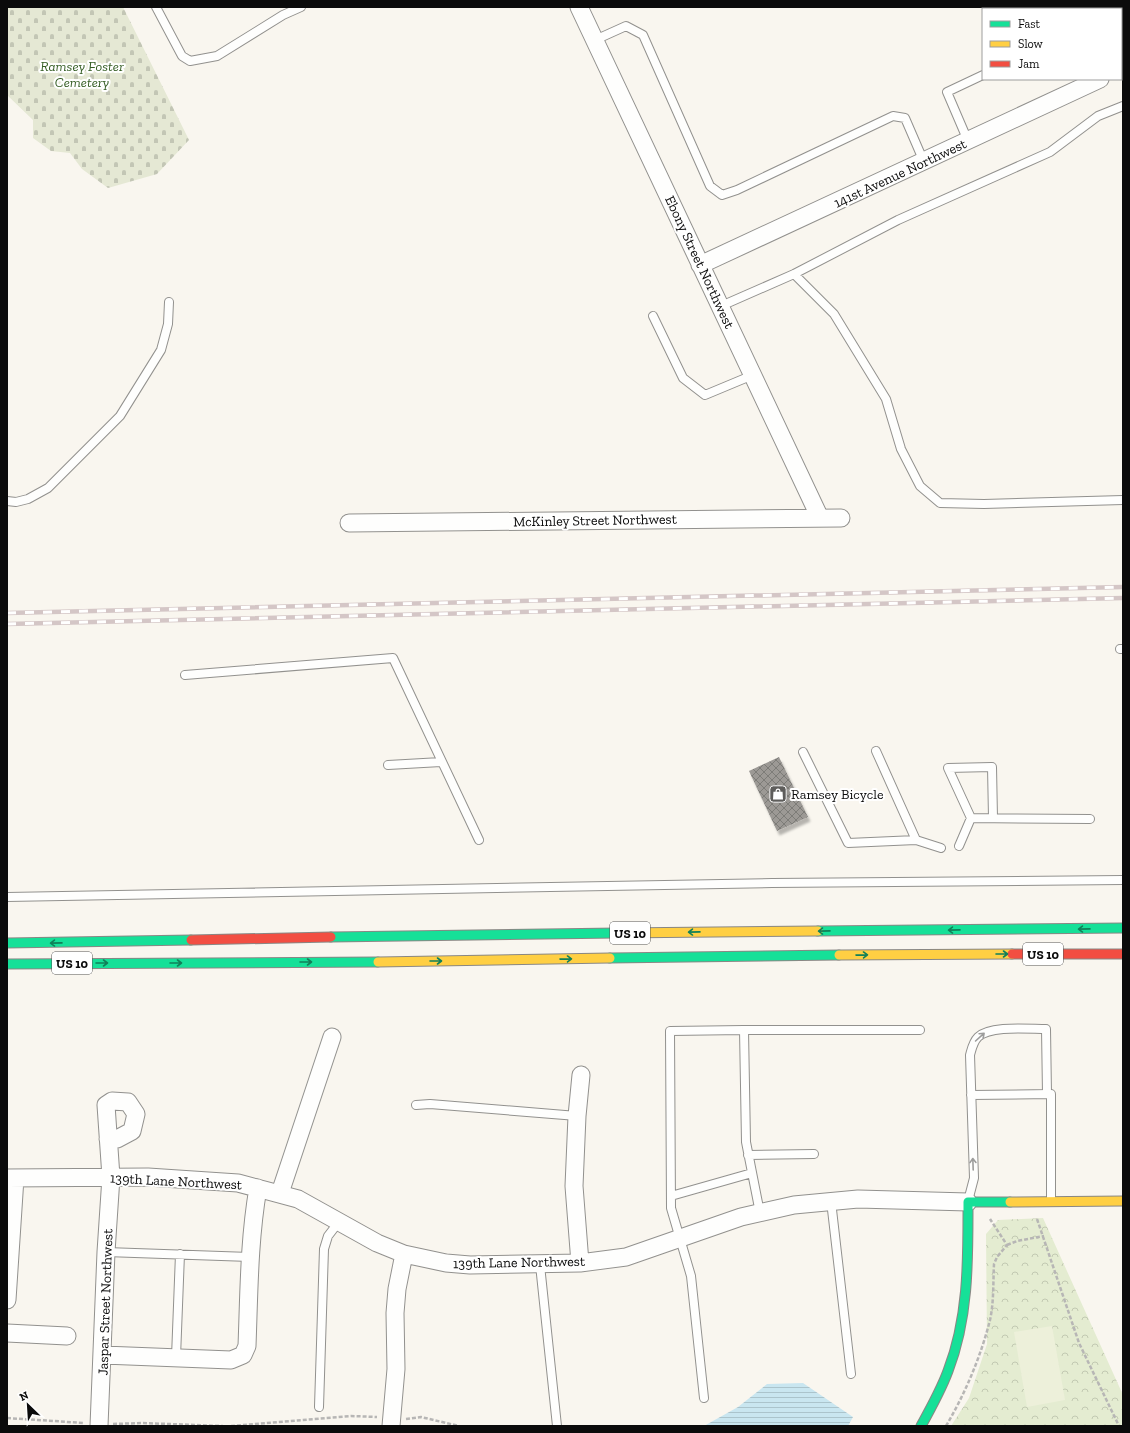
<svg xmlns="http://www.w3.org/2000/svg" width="1130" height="1433" viewBox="0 0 1130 1433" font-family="'Zilla Slab',serif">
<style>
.cemetery{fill:url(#cemetery-stones)}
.park{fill:url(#park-crowns)}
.pitch{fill:#edf0da}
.water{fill:url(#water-rules)}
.building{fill:url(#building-cross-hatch);filter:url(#shadow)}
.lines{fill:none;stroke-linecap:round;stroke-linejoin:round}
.lane-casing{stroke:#92918e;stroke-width:10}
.street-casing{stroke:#92918e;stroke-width:19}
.fast-casing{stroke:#898784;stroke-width:11}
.slow-casing{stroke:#898784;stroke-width:11}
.jam-casing{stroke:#898784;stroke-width:11}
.path{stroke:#b7b6b5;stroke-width:2.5;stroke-dasharray:4 2;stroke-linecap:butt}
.lane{stroke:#fefefd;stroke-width:8}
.street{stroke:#fefefd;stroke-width:17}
.fast{stroke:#16e098;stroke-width:9}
.slow{stroke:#ffcf43;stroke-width:9}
.jam{stroke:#f24e42;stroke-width:9}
.rail-casing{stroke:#d4c6c6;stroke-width:4.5}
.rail{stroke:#fff;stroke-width:3;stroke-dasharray:9;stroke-linecap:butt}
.oneway{stroke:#118059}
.oneway2{stroke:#9d9d9c}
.labels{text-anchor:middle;stroke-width:4;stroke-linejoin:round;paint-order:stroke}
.shield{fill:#fff;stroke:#545454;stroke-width:1}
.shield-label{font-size:13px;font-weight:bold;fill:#0b0b0b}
.park-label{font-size:14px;font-style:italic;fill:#335c22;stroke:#fff}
.street-label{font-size:14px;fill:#0b0b0b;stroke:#fff}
.poi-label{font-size:14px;fill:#0b0b0b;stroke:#fff;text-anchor:start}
</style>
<defs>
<pattern id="cemetery-stones" width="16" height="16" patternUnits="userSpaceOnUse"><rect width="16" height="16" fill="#e5e8d4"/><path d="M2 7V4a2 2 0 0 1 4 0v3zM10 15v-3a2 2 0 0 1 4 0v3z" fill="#c3c6b5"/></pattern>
<pattern id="park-crowns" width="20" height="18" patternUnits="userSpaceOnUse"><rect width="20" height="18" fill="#e4ecd1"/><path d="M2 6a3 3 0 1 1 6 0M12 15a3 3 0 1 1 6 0" fill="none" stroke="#c2c9b2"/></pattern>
<pattern id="water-rules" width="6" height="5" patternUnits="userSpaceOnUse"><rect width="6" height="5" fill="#c9e6f0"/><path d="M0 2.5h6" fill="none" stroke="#abc4cc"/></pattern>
<pattern id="building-cross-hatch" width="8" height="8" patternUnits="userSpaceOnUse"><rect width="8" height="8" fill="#9c9995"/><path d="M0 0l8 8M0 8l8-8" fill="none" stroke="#7d7b78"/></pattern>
<filter id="shadow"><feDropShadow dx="2.5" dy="4.5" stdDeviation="1" flood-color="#0004"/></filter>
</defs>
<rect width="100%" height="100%" fill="#f9f6ef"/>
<path class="cemetery" d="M7,7H123L189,140L157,174L108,188L82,169L70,153L51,151L33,138V120L7,95Z"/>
<path class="park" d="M1043,1218L1123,1395V1426H951L969,1398L987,1344L986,1234L998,1220Z"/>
<path class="pitch" d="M1052,1326L1065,1400L1027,1407L1014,1332Z"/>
<path class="water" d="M803,1383L853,1417L848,1426H704L738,1407L767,1384Z"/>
<path class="building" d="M779,757L808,817L777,831L749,771Z"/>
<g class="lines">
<defs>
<path id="lane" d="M156,7L182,56L190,61L217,56L283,15L301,7
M1121,9L1123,8
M595,40L626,26L643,35L710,186L722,195L737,190L893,116L905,118L924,162
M968,141L947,92L983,75
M794,274L834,314L886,399L901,449L920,486L940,503L984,504L1123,500
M721,306L794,274L898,220L1050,152L1098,116L1123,106
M653,316L683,378L705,395L753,375
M7,501L16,502L28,499L48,488L120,416L161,350L168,324L169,302
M1120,649H1123
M185,675L393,658L479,840
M876,751L916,840
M803,752L848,843L916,840L941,848
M388,765L441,762
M993,818L992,767L948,768L971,818L1090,819
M959,846L971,818
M7,897L772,883L1123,880
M744,1030H920
M971,1095L1051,1094V1200
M416,1105L430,1104L577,1116
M748,1155L814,1154
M671,1196L752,1173
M831,1201L851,1374
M968,1201L974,1178L970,1055C972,1048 973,1042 978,1037C990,1025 1029,1029 1046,1029L1047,1094
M106,1252L250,1257
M540,1265L557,1426
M176,1357L180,1254
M704,1398L691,1276L671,1208L670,1031L744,1030L746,1142L760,1213
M319,1407L324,1249L328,1236L338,1223"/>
<path id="street" d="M579,7L820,518
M1121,69L1123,68
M700,265L1100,79
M349,523L841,518
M7,1178L148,1177L238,1183L298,1199L377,1243L404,1254L446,1263L470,1265L580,1263L626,1257L741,1217L794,1205L858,1199L968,1202
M280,1193L332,1037
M580,1263L574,1186L577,1116L581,1075
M7,1300L15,1178
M7,1333L67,1336
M103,1355L231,1360L243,1355L247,1346C249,1293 249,1240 258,1188
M99,1426L106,1252L111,1177L106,1105L112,1101L128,1102L136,1114L132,1131L117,1139H108
M391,1426L396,1369L395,1313L397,1289L404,1254"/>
<path id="fast" d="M818,931L1123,928
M331,937L617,933
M7,943L191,940
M610,958L839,955
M7,964L378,962
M921,1426C931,1408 941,1390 948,1371C969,1317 968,1259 968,1202H1010"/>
<path id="slow" d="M617,933L818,931
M839,955L1012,954
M378,962L610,958
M1010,1202L1123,1201"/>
<path id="jam" d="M191,940L331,937
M1012,954H1123"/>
</defs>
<use href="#lane" class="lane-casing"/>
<use href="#street" class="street-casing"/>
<use href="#fast" class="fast-casing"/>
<use href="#slow" class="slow-casing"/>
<use href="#jam" class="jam-casing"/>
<path class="path" d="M1037,1219L1079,1343L1119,1426
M1007,1245L1017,1241L1044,1236
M7,1418L84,1423
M406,1419L421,1417L459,1426
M113,1424L142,1423L223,1426
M231,1426L351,1416L377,1417
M946,1426C965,1394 981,1356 990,1320C994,1302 993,1283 994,1264L997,1257L1007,1245L990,1219"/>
<use href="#lane" class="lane"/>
<use href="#street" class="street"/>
<use href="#fast" class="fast"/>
<use href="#slow" class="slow"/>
<use href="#jam" class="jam"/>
<defs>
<path id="rail" d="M7,613L1123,587
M7,624L1123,598"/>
</defs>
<use href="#rail" class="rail-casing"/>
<use href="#rail" class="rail"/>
</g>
<defs><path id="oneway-shaft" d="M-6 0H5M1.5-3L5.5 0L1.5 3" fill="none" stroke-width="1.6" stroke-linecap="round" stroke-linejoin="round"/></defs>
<g class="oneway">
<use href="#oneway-shaft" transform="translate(1084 929) rotate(179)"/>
<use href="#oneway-shaft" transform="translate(954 930) rotate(179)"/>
<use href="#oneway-shaft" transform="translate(824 931) rotate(179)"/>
<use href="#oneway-shaft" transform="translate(694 932) rotate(179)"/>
<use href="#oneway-shaft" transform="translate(56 943) rotate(179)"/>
<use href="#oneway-shaft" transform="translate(1002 954)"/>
<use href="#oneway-shaft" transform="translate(862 955) rotate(-1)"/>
<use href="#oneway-shaft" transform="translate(566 959) rotate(-1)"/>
<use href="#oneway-shaft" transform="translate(436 961)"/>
<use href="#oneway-shaft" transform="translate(306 962)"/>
<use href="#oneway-shaft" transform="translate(102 963)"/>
<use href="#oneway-shaft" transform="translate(176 963)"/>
</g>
<g class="oneway2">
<use href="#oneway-shaft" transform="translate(980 1037) rotate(-42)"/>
<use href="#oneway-shaft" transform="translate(973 1164) rotate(-92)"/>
</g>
<defs>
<symbol id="shop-square" viewBox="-11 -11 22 22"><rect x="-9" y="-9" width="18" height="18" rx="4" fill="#5e5d5b" stroke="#fff"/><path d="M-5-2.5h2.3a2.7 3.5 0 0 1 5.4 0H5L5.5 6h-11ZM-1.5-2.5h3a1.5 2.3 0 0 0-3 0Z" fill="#fff"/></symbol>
</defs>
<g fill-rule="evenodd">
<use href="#shop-square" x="768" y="784" width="20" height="20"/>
</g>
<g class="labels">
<g class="shield">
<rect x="610" y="922" width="40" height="22" rx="3"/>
<rect x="1023" y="943" width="40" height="22" rx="3"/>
<rect x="52" y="952" width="40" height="22" rx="3"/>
</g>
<g class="shield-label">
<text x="630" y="938">US 10</text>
<text x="1043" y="959">US 10</text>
<text x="72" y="968">US 10</text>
</g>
<g class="park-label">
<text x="82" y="71">Ramsey Foster<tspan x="82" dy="16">Cemetery</tspan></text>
</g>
<g class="street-label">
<text transform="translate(900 173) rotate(-25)" y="5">141st Avenue Northwest</text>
<text transform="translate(700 262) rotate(65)" y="5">Ebony Street Northwest</text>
<text transform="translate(595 520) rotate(-1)" y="5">McKinley Street Northwest</text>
<text transform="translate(176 1181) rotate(3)" y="5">139th Lane Northwest</text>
<text transform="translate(519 1262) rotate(-1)" y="5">139th Lane Northwest</text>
<text transform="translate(105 1302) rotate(-88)" y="5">Jaspar Street Northwest</text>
</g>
<g class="poi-label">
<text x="791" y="799">Ramsey Bicycle</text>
</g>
</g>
<rect width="1130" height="1433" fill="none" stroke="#0b0b0b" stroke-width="16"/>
<rect x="982" y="8" width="140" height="72" fill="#ffffff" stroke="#9d9d9d"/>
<rect x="990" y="21" width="20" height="6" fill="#16e098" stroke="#9d9d9d"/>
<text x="1018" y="28" font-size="12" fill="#0b0b0b">Fast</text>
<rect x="990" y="41" width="20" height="6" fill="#ffcf43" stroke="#9d9d9d"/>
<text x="1018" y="48" font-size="12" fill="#0b0b0b">Slow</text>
<rect x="990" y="61" width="20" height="6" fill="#f24e42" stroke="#9d9d9d"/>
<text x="1018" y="68" font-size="12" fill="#0b0b0b">Jam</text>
<g transform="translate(28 1405) rotate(335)" stroke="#ffffff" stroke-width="3" paint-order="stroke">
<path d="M0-3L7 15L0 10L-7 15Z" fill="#0b0b0b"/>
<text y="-6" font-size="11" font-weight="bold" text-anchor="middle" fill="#0b0b0b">N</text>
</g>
</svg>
